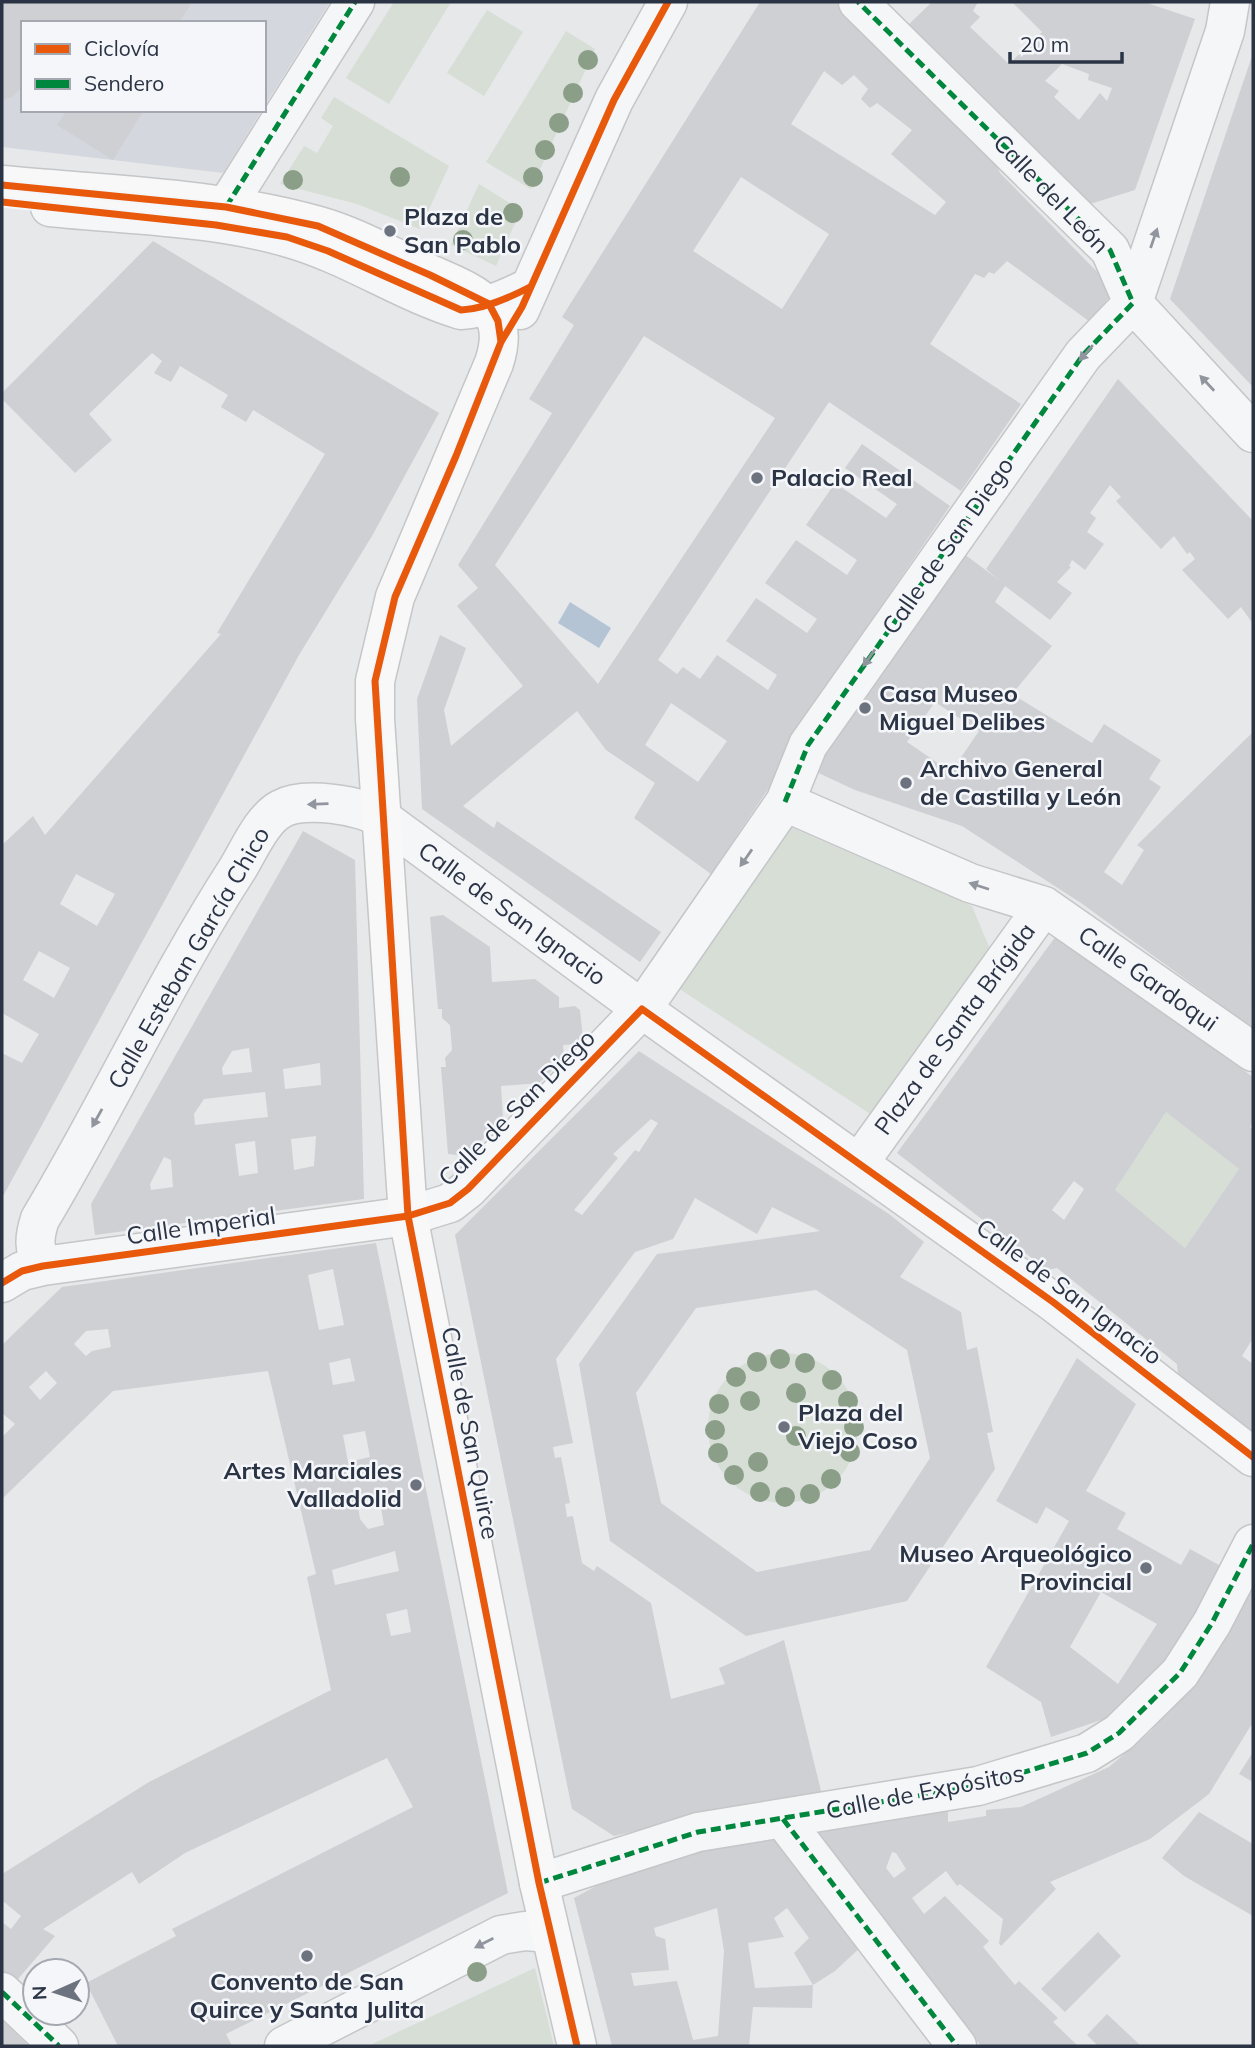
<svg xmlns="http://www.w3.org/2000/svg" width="1255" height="2048" viewBox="0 0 1255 2048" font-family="Mulish,sans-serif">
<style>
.built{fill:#d4d7dd}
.green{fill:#d6ded6}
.water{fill:#b4c4d5}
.building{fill:#ced0d3;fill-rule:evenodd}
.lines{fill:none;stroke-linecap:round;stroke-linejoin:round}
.street-casing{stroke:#c4c6c8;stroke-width:41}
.secondary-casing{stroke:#c4c6c8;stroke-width:41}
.street{stroke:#f5f6f7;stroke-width:38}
.secondary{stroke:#f8f8f8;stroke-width:38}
.quiet{stroke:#00873e;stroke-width:5;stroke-dasharray:10 5;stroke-linecap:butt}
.cycleway-casing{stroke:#f4f6f9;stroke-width:11}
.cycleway{stroke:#e8590c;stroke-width:7}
.tree{fill:#8a9e88}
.oneway{fill:#90959e}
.poi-dot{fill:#6c737f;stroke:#f4f6f9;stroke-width:2.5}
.labels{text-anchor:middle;stroke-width:5;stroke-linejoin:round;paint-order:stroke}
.street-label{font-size:24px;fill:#2b3445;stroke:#f4f6f9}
.poi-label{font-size:24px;font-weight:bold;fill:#2b3445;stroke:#f4f6f9;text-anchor:start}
</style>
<rect width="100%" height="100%" fill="#e6e8ea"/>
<path class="built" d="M2,2H330L264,107V23H23V110H262L223,173L2,147Z"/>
<path class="green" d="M394,2H451L389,104L346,78Z
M487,10L523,32L484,96L447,73Z
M566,31L595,49L531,189L486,162Z
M334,97L449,166L420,229L357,204L280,184L304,146L317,153L333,126L321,118Z
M479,184L521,210L496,266L451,245Z
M790,827L972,906L990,949L872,1115L678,988Z
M1166,1112L1239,1169L1185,1248L1115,1190Z
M708 1428a75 75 0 1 1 150 0a75 75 0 1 1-150 0Z
M535,1968L554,2046H368Z"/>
<path class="water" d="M570,602L611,628L599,648L558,623Z"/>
<path class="building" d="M2,2H192L179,23H23V86L12,97L2,100Z
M760,2H836L989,147L1000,173L1115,290L1090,322L1007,261L994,274L989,272L984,278L975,274L930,344L1021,404L961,491L829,402L658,660L677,674L683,667L700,679L717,655L768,690L777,675L726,641L756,598L807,633L817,619L765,583L796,540L847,575L857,560L806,525L835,483L886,518L897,504L845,468L862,444L950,506L789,740L797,746L711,874L634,818L655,783L606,750L577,711L463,806L494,828L497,821L661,932L640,962L422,809L417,699L440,635L466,648L444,710L451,746L523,686L457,606L478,588L458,565L552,413L529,399L574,325L562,317ZM824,71L842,85L854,75L868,89L861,99L870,108L877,103L912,130L891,154L946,202L935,215L791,124ZM741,177L829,234L782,309L693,251ZM644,336L775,418L598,684L495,565ZM671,703L727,741L698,782L645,745Z
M932,2H978L973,11L980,17L970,27L1009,64L1042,32L1012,2H1144L1195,19L1135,190L1090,204L906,27ZM1062,64L1089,74L1088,80L1112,88L1107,101L1100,93L1079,120L1054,97L1059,91L1045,81Z
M1253,53V387L1170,299Z
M67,110H144L113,160L57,125Z
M153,241L439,413L372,536L299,655L2,1198V1053L22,1063L39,1034L2,1013V845L33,816L45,835L221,634L217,633L325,454L253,410L246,422L221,407L228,395L180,366L171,382L154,373L162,361L152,353L89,414L112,440L75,473L2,399V393ZM76,874L115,894L97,926L60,904ZM39,951L70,968L54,998L23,980Z
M1118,379L1253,521V624L1241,607L1228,619L1182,570L1195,559L1190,552L1187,554L1174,536L1161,549L1116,501L1121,497L1110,485L1090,513L1096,518L1087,532L1104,544L1085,570L1072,560L1069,566L1071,567L1057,582L1072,593L1050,620L1005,586L995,602L1052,646L1012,694L1092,743L1104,724L1161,760L1149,779L1161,787L1104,872L1122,885L1144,850L1137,845L1253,732L1251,1027L1081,903L962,826L855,790L810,769L960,551L999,580L986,569ZM935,702L979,731L951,772L907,742Z
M303,831L355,860L364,1199L95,1235L91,1204ZM249,1048L252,1072L223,1075L222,1068L232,1051ZM320,1063L321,1085L285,1089L283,1069ZM265,1092L268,1117L195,1125L194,1114L204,1099ZM316,1136L314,1166L294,1170L291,1139ZM255,1141L258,1173L239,1176L235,1144ZM164,1157L171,1160L173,1187L151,1190L150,1184Z
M443,915L490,947L492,982L535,979L559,997V1008L575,1006L580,1010L583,1039L577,1044L563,1045L564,1058L539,1083L501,1086L503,1119L466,1156L448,1154L441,1067H446L445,1058L452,1050L451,1037L450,1025L442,1018V1009H438L430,917Z
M1056,936L1253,1077V1121L1250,1127L1253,1129V1338L1242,1356L1253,1364V1435L1178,1375L1177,1364L1057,1268L1047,1270L897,1153ZM1166,1112L1239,1169L1185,1248L1115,1190ZM1074,1181L1084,1189L1064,1220L1052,1210Z
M639,1051L889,1214L924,1242L900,1277L961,1312L967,1350L977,1347L993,1432L987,1433L995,1469L907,1601L746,1636L610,1541L579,1364L657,1254L820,1231L772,1207L757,1234L695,1198L673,1239L635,1252L556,1359L573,1443L553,1447L555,1458L561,1457L570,1503L565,1504L567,1517L573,1516L582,1563L594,1571L597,1566L651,1603L671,1699L725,1684L719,1668L784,1640L822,1795L690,1818L614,1836L572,1809L455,1235ZM651,1119L658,1123L639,1152L635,1150L582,1215L574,1210L618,1158L613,1154ZM816,1290L907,1350L930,1458L870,1550L757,1572L661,1503L636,1393L696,1308Z
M376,1243L508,1893L226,2034L232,2046H118L86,1983L176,1936L172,1929L413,1807L387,1758L185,1853L139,1884L132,1872L43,1929L55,1936L12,1986L2,1976V1922L11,1929L21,1916L4,1902L2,1905V1874L149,1782L331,1690L307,1577L316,1574L268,1371L113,1391L2,1499V1437L15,1424L2,1413V1345L62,1287ZM333,1269L344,1325L319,1330L308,1275ZM108,1329L111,1347L92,1351L86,1356L74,1344L86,1331ZM350,1358L355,1381L333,1385L329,1363ZM46,1371L57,1383L40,1400L29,1387ZM365,1431L370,1457L348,1462L343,1435ZM379,1496L384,1525L368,1529L360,1519L357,1501ZM395,1551L399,1571L335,1585L332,1570ZM407,1609L411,1632L391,1636L386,1614Z
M1077,1358L1136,1404L1086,1491L1126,1513L1117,1529L1181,1565L1190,1549L1228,1570L1180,1657L1119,1714L1051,1737L1041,1702L986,1667L1069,1521L1046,1507L1037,1524L996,1501ZM1101,1592L1157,1624L1118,1684L1070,1647Z
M1253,1581V1722L1209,1794L1150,1839L1050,1882L1056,1889L1001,1946L999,1943L1003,1919L960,1884L957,1886L946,1871L912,1898L924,1914L945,1896L989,1941L983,1947L1015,1985L1019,1981L1058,2018L1053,2022L1078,2046H981L878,1921L818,1831L924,1811L948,1812V1822L986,1816V1810L1021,1807L1109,1767L1151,1731L1195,1678ZM892,1852L896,1853L906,1869L894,1878L886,1868Z
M1253,1752V1782L1239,1774Z
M1199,1812L1253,1844V1916L1184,1876L1162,1858Z
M777,1834L863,1945L835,1971L813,1985L812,2008L753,2007L749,2046H612L574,1898L642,1861ZM717,1908L724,1951L718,2036L693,2040L677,1981L634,1986L631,1973L669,1970L665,1939L656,1936L654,1928ZM787,1908L809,1938L794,1953L813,1985L755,1988L748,1943L784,1937L774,1918Z
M1098,1932L1121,1956L1065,2012L1041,1989Z
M1107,2014L1141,2046H1098L1087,2035Z
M2,2020L29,2046H2Z"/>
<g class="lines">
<defs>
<path id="street" d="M858,2L1110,250L1133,303L1253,433
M50,207C128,215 213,216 289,238C349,255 402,292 461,310C485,309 509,298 530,287
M226,207L355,2
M520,310L614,100L668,2
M785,802L970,883L1044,906L1253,1052
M859,1163L1044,906
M43,1266C33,1249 34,1237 40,1219C109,1104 165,981 238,868C249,850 262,819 281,809C304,796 362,805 383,819L642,1009L1053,1302L1253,1457
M2,1283L22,1271L43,1266L408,1216L450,1203L468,1189L642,1009L785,802L808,745L1083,355L1133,303L1225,31L1230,2
M783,1819L957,2046
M539,1883L698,1832L978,1786L1087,1753L1119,1733L1180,1673L1212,1623L1253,1544
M2,1992L59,2046
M284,2046L501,1935L525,1931L550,1933"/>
<path id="secondary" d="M2,185C107,195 217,197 319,226C354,236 388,255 421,270C468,292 514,302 494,363L395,597L375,681V719L408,1216L539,1883L577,2046"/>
</defs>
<use href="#street" class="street-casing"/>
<use href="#secondary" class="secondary-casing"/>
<use href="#street" class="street"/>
<use href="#secondary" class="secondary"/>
<path class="quiet" d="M226,207L355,2
M785,802L808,745L1083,355L1133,303L1110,250L858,2
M783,1819L957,2046
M539,1883L698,1832L978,1786L1087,1753L1119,1733L1180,1673L1212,1623L1253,1544
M2,1992L59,2046"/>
<defs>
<path id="cycleway" d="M2,185L226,207L318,226L430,275L489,304L498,321L501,342
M2,202L216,225L287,237L328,251L461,310C485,309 509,298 530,287
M2,1283L22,1271L43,1266L408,1216L450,1203L468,1189L642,1009L1053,1302L1253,1457
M577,2046L539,1883L408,1216L375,681L395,597L456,456L501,342L522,307L614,100L668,2"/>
</defs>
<use href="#cycleway" class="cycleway-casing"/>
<use href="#cycleway" class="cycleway"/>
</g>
<g class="tree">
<circle cx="588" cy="60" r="10"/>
<circle cx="573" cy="93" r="10"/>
<circle cx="559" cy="123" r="10"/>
<circle cx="545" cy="150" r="10"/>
<circle cx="400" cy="177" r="10"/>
<circle cx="533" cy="177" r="10"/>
<circle cx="293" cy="180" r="10"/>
<circle cx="513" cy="213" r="10"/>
<circle cx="463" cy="240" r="10"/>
<circle cx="780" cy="1359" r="10"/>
<circle cx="757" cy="1362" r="10"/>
<circle cx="805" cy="1363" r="10"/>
<circle cx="736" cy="1377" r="10"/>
<circle cx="832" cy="1380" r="10"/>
<circle cx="796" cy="1393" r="10"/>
<circle cx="750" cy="1401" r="10"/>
<circle cx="848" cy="1401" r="10"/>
<circle cx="719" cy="1404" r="10"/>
<circle cx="854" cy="1427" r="10"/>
<circle cx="715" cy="1430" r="10"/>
<circle cx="796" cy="1436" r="10"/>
<circle cx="850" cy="1452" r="10"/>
<circle cx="718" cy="1453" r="10"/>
<circle cx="758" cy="1462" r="10"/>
<circle cx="734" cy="1475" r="10"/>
<circle cx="831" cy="1479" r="10"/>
<circle cx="760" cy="1492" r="10"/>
<circle cx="810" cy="1494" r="10"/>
<circle cx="785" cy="1497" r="10"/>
<circle cx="477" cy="1972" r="10"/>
</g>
<defs><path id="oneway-solid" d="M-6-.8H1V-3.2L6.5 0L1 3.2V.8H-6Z" transform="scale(1.75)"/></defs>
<g class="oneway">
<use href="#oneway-solid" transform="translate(1154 238) rotate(-71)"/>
<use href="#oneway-solid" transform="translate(1086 353) rotate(131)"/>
<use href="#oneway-solid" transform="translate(1207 383) rotate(-133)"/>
<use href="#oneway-solid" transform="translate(869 658) rotate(125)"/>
<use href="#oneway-solid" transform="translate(318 804) rotate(178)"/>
<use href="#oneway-solid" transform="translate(746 858) rotate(125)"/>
<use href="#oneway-solid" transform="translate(979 886) rotate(-162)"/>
<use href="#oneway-solid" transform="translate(97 1118) rotate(119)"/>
<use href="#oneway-solid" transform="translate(484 1943) rotate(153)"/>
</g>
<g class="poi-dot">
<circle cx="390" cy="231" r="7"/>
<circle cx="757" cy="478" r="7"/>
<circle cx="865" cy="708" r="7"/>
<circle cx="906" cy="783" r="7"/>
<circle cx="784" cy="1427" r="7"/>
<circle cx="416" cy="1485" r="7"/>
<circle cx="1146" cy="1568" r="7"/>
<circle cx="307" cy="1956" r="7"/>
</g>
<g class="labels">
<g class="street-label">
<text transform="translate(1051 194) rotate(46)" y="8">Calle del León</text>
<text transform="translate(948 546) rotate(-55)" y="8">Calle de San Diego</text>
<text transform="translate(512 914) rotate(36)" y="8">Calle de San Ignacio</text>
<text transform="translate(189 958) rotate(-60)" y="8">Calle Esteban García Chico</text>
<text transform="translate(1148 979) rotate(35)" y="8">Calle Gardoqui</text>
<text transform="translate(955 1029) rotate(-54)" y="8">Plaza de Santa Brígida</text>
<text transform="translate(517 1108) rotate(-45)" y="8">Calle de San Diego</text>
<text transform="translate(201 1226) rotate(-8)" y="8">Calle Imperial</text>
<text transform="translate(1069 1292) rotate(37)" y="8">Calle de San Ignacio</text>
<text transform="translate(470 1433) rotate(79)" y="8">Calle de San Quirce</text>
<text transform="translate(925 1792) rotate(-11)" y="8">Calle de Expósitos</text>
</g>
<g class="poi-label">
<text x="404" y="225">Plaza de<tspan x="404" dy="28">San Pablo</tspan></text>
<text x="771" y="486">Palacio Real</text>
<text x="879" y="702">Casa Museo<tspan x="879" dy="28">Miguel Delibes</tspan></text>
<text x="920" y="777">Archivo General<tspan x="920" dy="28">de Castilla y León</tspan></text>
<text x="798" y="1421">Plaza del<tspan x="798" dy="28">Viejo Coso</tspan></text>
<text x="402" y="1479" text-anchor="end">Artes Marciales<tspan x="402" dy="28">Valladolid</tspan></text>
<text x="1132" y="1562" text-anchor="end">Museo Arqueológico<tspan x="1132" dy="28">Provincial</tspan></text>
<text x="307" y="1990" text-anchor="middle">Convento de San<tspan x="307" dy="28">Quirce y Santa Julita</tspan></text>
</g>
</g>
<rect width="1255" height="2048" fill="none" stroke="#2b3445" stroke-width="7"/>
<rect x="21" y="21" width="245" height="91" fill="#f4f6f9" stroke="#a4a8b1" stroke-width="2"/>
<rect x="35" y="44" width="35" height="10" fill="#e8590c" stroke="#a4a8b1" stroke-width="2"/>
<text x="84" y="56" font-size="21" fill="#2b3445">Ciclovía</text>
<rect x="35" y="79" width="35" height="10" fill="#00873e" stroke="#a4a8b1" stroke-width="2"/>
<text x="84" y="91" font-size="21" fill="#2b3445">Sendero</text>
<g transform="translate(56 1992) rotate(267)"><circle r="33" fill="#f4f6f9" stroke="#a4a8b1" stroke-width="2"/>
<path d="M0-5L12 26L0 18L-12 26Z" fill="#6c737f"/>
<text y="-10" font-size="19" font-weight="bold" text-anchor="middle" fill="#2b3445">N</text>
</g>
<path d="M1010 52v10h112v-10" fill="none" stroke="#2b3445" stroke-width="3.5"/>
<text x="1020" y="52" font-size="21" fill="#2b3445" stroke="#f4f6f9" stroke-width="5" paint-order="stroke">20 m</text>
</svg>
